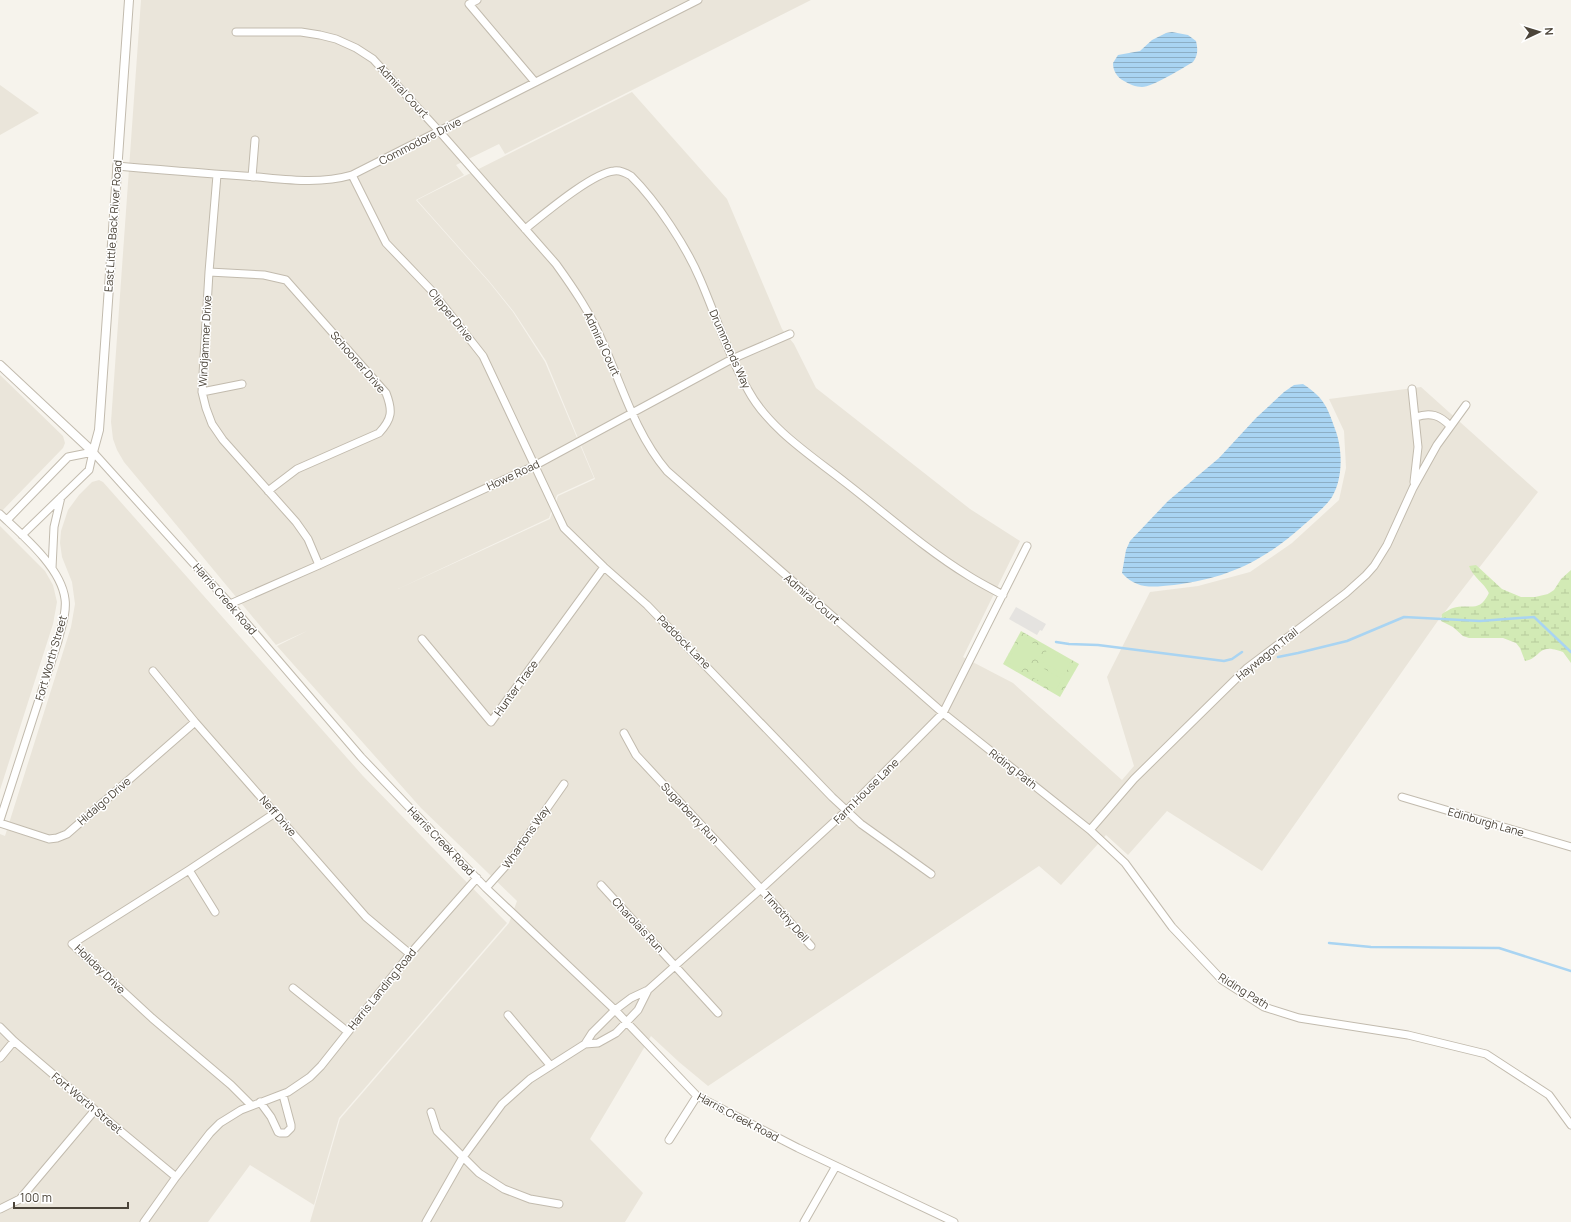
<svg xmlns="http://www.w3.org/2000/svg" width="1571" height="1222" viewBox="0 0 1571 1222" font-family="Manrope,sans-serif">
<style>
.residential{fill:#eae5da}
.wetland{fill:url(#wetland-marsh)}
.park{fill:url(#park-crowns)}
.pitch{fill:#d2eab5}
.parking{fill:#e5e3e0}
.water{fill:url(#water-rules)}
.lines{fill:none;stroke-linecap:round;stroke-linejoin:round}
.stream{stroke:#a9d4f2;stroke-width:2.5}
.minor-casing{stroke:#c2bbae;stroke-width:9}
.tertiary-casing{stroke:#c2bbae;stroke-width:10}
.minor{stroke:#fff;stroke-width:7}
.tertiary{stroke:#fff;stroke-width:8}
.labels{text-anchor:middle;stroke-width:3;stroke-linejoin:round;paint-order:stroke}
.street-label{font-size:11px;fill:#4b4439;stroke:#fff}
</style>
<defs>
<pattern id="wetland-marsh" width="20" height="14" patternUnits="userSpaceOnUse"><rect width="20" height="14" fill="#d2eab5"/><path d="M1 5h8M5 5V1M11 12h8M15 12V8" fill="none" stroke="#b6ca9c"/></pattern>
<pattern id="park-crowns" width="20" height="18" patternUnits="userSpaceOnUse"><rect width="20" height="18" fill="#d2eab5"/><path d="M2 6a3 3 0 1 1 6 0M12 15a3 3 0 1 1 6 0" fill="none" stroke="#b6ca9c"/></pattern>
<pattern id="water-rules" width="6" height="5" patternUnits="userSpaceOnUse"><rect width="6" height="5" fill="#a9d4f2"/><path d="M0 2.5h6" fill="none" stroke="#8caec5"/></pattern>
</defs>
<rect width="100%" height="100%" fill="#f6f3ec"/>
<path class="residential" d="M141,0H811L505,154L499,144L456,165L464,175L416,200L489,282L513,312L545,362L594,478L557,495L549,518L398,589L550,519L558,496L595,479L546,361L514,312L489,281L417,200L632,92L727,199L782,329L794,344L816,388L970,509L1020,541L963,657L1013,683L1122,780L1134,766L1107,677L1150,592L1198,586L1250,572L1292,543L1339,500L1346,468L1344,431L1329,399L1421,387L1538,492L1437,622L1262,871L1167,811L1128,855L1106,835L1061,885L1039,866L708,1086L679,1062L651,1036L590,1139L643,1193L625,1222H310L340,1119L509,923L517,901L421,808L277,646L307,631L276,645L124,462L117,450L113,439L111,422Z
M0,85L39,113L0,135Z
M0,375L63,436L65,443L63,448L0,513Z
M99,480L103,482L363,776L429,844L507,923L339,1118L314,1205L250,1165L208,1222H0V834L5,836L71,627L75,604L72,582L62,557L60,543L61,531L68,510L79,495L92,482Z
M0,526L45,571L53,585L57,602L53,624L0,790Z"/>
<path class="wetland" d="M1476,565L1502,589L1521,597H1535L1548,594L1554,590L1561,579L1571,570V663L1563,652C1559,651 1552,648 1547,649C1538,650 1537,659 1525,661L1520,648L1516,643L1503,638H1469L1463,636L1453,627L1441,621L1442,614C1445,612 1450,609 1453,608C1469,603 1479,614 1489,593C1484,583 1473,577 1469,566Z"/>
<path class="park" d="M1021,631L1079,664L1060,697L1003,664Z"/>
<path class="pitch" d="M1022,637L1037,646L1022,671L1007,662Z
M1047,650L1071,664L1064,675L1041,661Z
M1039,666L1062,679L1056,690L1032,677Z"/>
<path class="parking" d="M1016,607L1046,624L1042,631L1040,630L1037,635L1009,619Z"/>
<path class="water" d="M1172,32L1188,35L1196,41C1198,50 1198,55 1193,62C1183,68 1152,87 1142,87C1136,87 1129,84 1124,81C1117,77 1113,71 1113,63L1118,55L1140,51L1152,40L1166,33Z
M1303,384C1324,398 1327,406 1335,429C1343,449 1343,479 1332,497C1326,506 1314,516 1306,523C1265,560 1230,578 1174,585C1153,587 1137,590 1122,573L1126,550L1130,541L1168,501L1219,458L1256,418L1284,392L1294,385Z"/>
<g class="lines">
<path class="stream" d="M1056,642L1069,644L1098,645L1224,661L1232,659L1242,652
M1278,657L1298,653L1347,641L1404,617L1480,621L1534,617L1571,652
M1329,943L1371,947L1499,948L1571,971"/>
<defs>
<path id="minor" d="M477,0L469,4L535,82
M236,32H301L320,35L336,39L356,48L373,59L439,131L556,264C574,289 591,314 603,343C622,386 636,435 667,471L943,713L1090,830L1125,863L1172,927L1222,980L1264,1007L1299,1018L1408,1035L1486,1054L1549,1095L1571,1125
M117,166C164,170 211,174 258,177C290,180 321,184 352,175L698,0
M217,175L209,272L202,392L206,408L212,424L223,440L296,522L308,539L319,565
M352,175L386,243L431,290L483,356L564,528L604,567L647,605L832,797L861,824L931,874
M252,177L255,140
M525,229C544,214 592,173 614,171C620,170 626,173 631,176C657,202 686,246 700,279C716,316 728,355 748,390C769,429 812,456 846,483C886,514 925,549 969,576C980,583 992,589 1003,595
M209,272L264,275L286,280L386,393C393,411 392,419 379,433L297,469L268,491
M1412,389L1418,447L1414,482
M202,392L242,384
M1416,417C1430,412 1440,415 1450,426
M93,452L230,604L361,757L486,888L615,1010L697,1096L798,1148L954,1222
M0,514C22,535 61,567 65,599C67,613 61,628 58,641L0,820
M7,520L68,457L93,452
M22,535L89,470L93,452
M52,568L54,527L61,497
M230,604L319,565L534,466L732,359L790,334
M422,639L491,722L604,567
M153,671L195,722L366,917L410,954
M624,733L636,755L761,889L811,946
M1402,797L1571,847
M0,823L49,839L57,838L67,834L195,722
M1090,830L1134,779L1247,668L1346,593L1366,575L1374,566L1387,545L1413,488L1437,445L1466,405
M189,870L215,912
M601,885L718,1013
M486,888L510,861L564,784
M293,988L348,1032
M508,1015L550,1065
M0,1027L14,1041L95,1110L176,1177
M585,1044L598,1043L616,1033L638,1010L648,990
M0,1058L14,1041
M260,1102L271,1117L278,1132L280,1133H286L291,1128V1125L283,1095
M251,1105L231,1085L152,1018L72,944L189,870L275,813
M431,1112L437,1131L479,1173L504,1189L530,1199L559,1204
M669,1140L697,1096
M0,1209L20,1199L95,1110
M144,1222L176,1177L210,1133L220,1123L241,1110L288,1092L310,1077L321,1066L410,954L477,878
M426,1222L463,1157L502,1104L530,1079L585,1044L592,1033L615,1010L631,998L648,990L761,889L847,810L943,713L1027,546
M804,1222L836,1166"/>
<path id="tertiary" d="M0,365L93,452L99,430L129,0"/>
</defs>
<use href="#minor" class="minor-casing"/>
<use href="#tertiary" class="tertiary-casing"/>
<use href="#minor" class="minor"/>
<use href="#tertiary" class="tertiary"/>
</g>
<g class="labels">
<g class="street-label">
<text transform="translate(403 91) rotate(47)" y="4">Admiral Court</text>
<text transform="translate(420 141) rotate(-27)" y="4">Commodore Drive</text>
<text transform="translate(113 226) rotate(-86)" y="4">East Little Back River Road</text>
<text transform="translate(451 315) rotate(51)" y="4">Clipper Drive</text>
<text transform="translate(205 341) rotate(-87)" y="4">Windjammer Drive</text>
<text transform="translate(602 344) rotate(65)" y="4">Admiral Court</text>
<text transform="translate(730 349) rotate(66)" y="4">Drummonds Way</text>
<text transform="translate(358 362) rotate(49)" y="4">Schooner Drive</text>
<text transform="translate(513 475) rotate(-25)" y="4">Howe Road</text>
<text transform="translate(225 599) rotate(49)" y="4">Harris Creek Road</text>
<text transform="translate(812 599) rotate(41)" y="4">Admiral Court</text>
<text transform="translate(684 642) rotate(45)" y="4">Paddock Lane</text>
<text transform="translate(1267 654) rotate(-39)" y="4">Haywagon Trail</text>
<text transform="translate(51 658) rotate(-74)" y="4">Fort Worth Street</text>
<text transform="translate(516 688) rotate(-54)" y="4">Hunter Trace</text>
<text transform="translate(1013 769) rotate(38)" y="4">Riding Path</text>
<text transform="translate(866 791) rotate(-45)" y="4">Farm House Lane</text>
<text transform="translate(104 801) rotate(-41)" y="4">Hidalgo Drive</text>
<text transform="translate(690 813) rotate(47)" y="4">Sugarberry Run</text>
<text transform="translate(278 816) rotate(49)" y="4">Neff Drive</text>
<text transform="translate(1486 822) rotate(16)" y="4">Edinburgh Lane</text>
<text transform="translate(526 837) rotate(-55)" y="4">Whartons Way</text>
<text transform="translate(441 841) rotate(46)" y="4">Harris Creek Road</text>
<text transform="translate(786 917) rotate(48)" y="4">Timothy Dell</text>
<text transform="translate(638 925) rotate(47)" y="4">Charolais Run</text>
<text transform="translate(100 969) rotate(44)" y="4">Holiday Drive</text>
<text transform="translate(382 989) rotate(-51)" y="4">Harris Landing Road</text>
<text transform="translate(1244 991) rotate(32)" y="4">Riding Path</text>
<text transform="translate(87 1103) rotate(40)" y="4">Fort Worth Street</text>
<text transform="translate(738 1117) rotate(28)" y="4">Harris Creek Road</text>
</g>
</g>
<g transform="translate(1539 32) rotate(86)" stroke="#ffffff" stroke-width="3" paint-order="stroke">
<path d="M0-3L7 15L0 10L-7 15Z" fill="#4b4439"/>
<text y="-6" font-size="11" font-weight="bold" text-anchor="middle" fill="#4b4439">N</text>
</g>
<path d="M14 1202v6h114v-6" fill="none" stroke="#4b4439" stroke-width="2"/>
<text x="20" y="1202" font-size="12" fill="#4b4439" stroke="#ffffff" stroke-width="3" paint-order="stroke">100 m</text>
</svg>
